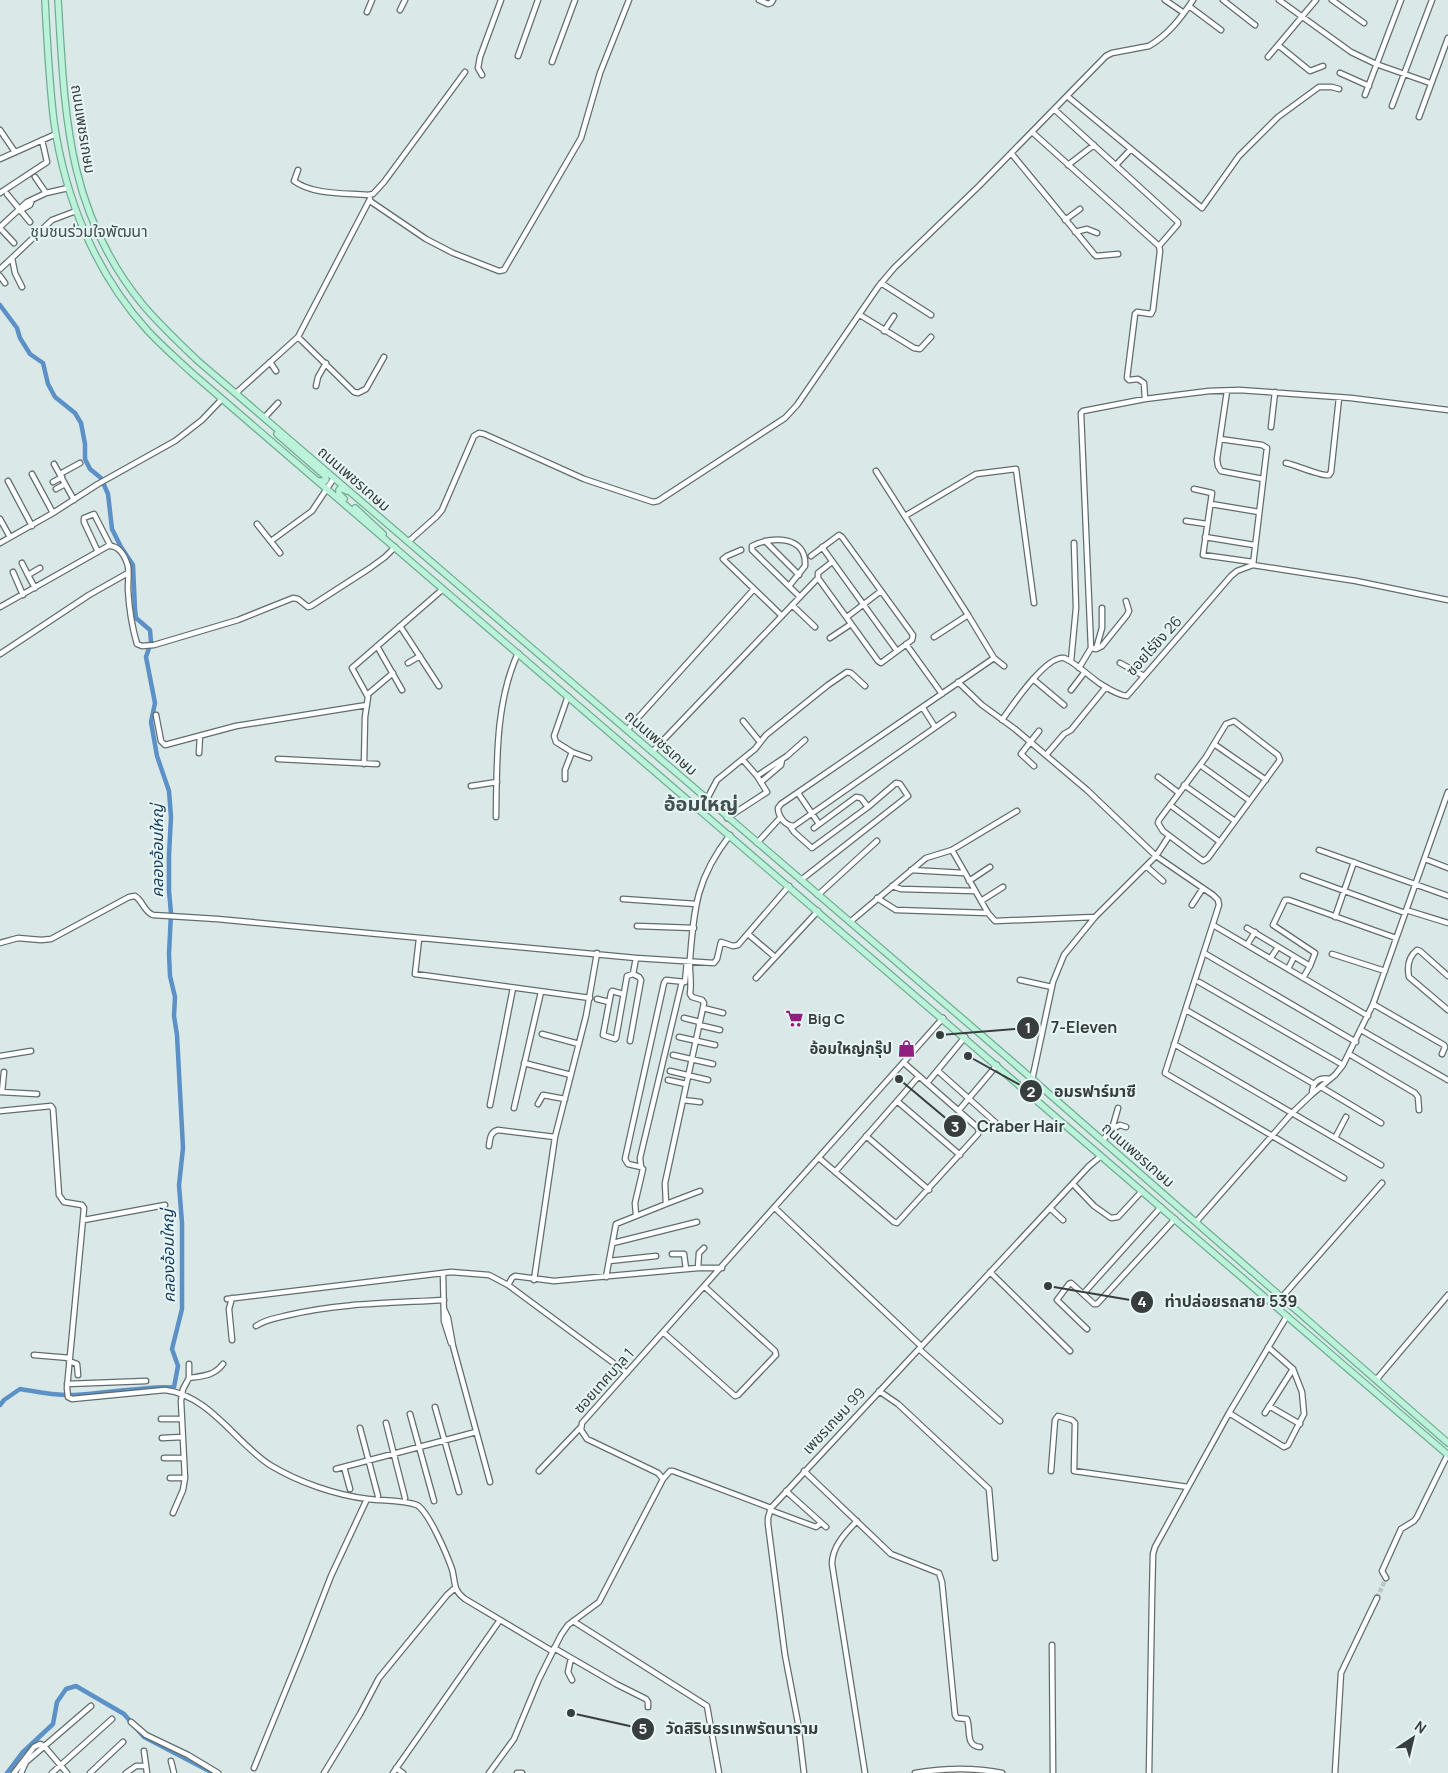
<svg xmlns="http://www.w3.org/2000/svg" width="1448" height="1773" viewBox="0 0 1448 1773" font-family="Manrope,'Noto Sans Thai',sans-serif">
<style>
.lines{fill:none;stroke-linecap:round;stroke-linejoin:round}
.canal{stroke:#5c91c7;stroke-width:4.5}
.minor-tunnel{stroke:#bac7c6;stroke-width:4.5;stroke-dasharray:4.5 2;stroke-linecap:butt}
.minor-casing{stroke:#616d6d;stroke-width:7}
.major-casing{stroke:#6fae92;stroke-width:8}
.minor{stroke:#fff;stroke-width:4.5}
.major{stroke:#bbf2d9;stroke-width:5.5}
.labels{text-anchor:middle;stroke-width:4;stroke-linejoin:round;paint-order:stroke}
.street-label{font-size:15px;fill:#383e3e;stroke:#e7f6f5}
.poi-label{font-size:15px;font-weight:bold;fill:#383e3e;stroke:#e7f6f5;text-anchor:start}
.neighbourhood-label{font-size:16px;fill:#445050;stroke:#e7f6f5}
.water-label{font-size:16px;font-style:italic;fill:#133a5e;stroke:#e7f6f5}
.district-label{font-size:20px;font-weight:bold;fill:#445050;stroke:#e7f6f5}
.leader{fill:none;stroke:#383e3e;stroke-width:2}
.callout-dot{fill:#383e3e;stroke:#e7f6f5;stroke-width:2}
.mark-label{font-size:15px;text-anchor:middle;font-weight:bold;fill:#fff}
.callout-label{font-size:16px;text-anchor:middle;font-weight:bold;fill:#383e3e;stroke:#e7f6f5;stroke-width:4;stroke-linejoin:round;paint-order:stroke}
</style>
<rect width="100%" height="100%" fill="#dae9e8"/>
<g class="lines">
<path class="canal" d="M0,305L17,328L20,338L30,354L43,363L48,384L55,397L75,413L81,423L85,444V459L90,469L101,478L108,494L112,529L121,547L133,565L135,609L136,618L150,630L151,642L146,657L155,703L151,722L157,756L169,791L171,817L169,855V891L171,913L169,954L170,976L175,997L174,1016L177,1035L183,1148L179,1185L182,1223V1309L172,1349L178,1366L174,1387C140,1387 108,1393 74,1395C56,1396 38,1392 20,1389L4,1400L0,1405
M974,1771L985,1773
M7,1773L22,1753L53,1724L57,1702L66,1689L76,1686L124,1714L144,1737L213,1773"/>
<path class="minor-tunnel" d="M1377,1598L1386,1578"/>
<defs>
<path id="minor" d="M759,0L768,4L771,3L773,0
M1165,0L1184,13
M1223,0L1255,25
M1279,0L1351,52L1376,64L1430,83
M1332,0L1364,23
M1189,6L1221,30
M400,10L405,0
M367,12L372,0
M1278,45L1310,71L1323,66
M518,56L538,0
M1268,57L1316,0
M552,62L575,0
M1340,73L1369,86
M482,75L478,68L480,57L501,0
M1365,95L1401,0
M1067,96L1202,208L1239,156L1278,117L1319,87H1332L1339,89
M1392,106L1432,0
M1054,109L1178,222V224L1159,246
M1419,117L1448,38
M0,130L15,152
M1032,132L1159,246L1160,251L1153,310L1151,314L1137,312L1135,314L1127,378L1129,380L1138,379L1144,383L1145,399
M1011,153L1094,254L1096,256L1118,254
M0,159L56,134
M1068,165L1094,145
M1116,165L1131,149
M298,170L294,181C313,195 345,193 368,195L373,194L384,182L465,72
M35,177L46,193
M0,193L47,162L42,140
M7,194L30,222
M370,201L426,239L453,253L499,271L504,270L581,138L600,73L629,0
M19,211L30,205L32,200
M1065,220L1080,209
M0,227L27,202L46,193L68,188
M0,228L14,243
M1075,232L1087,229L1097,233
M0,269L12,258
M0,276L5,283
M881,283L931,315
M22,287L15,273L12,258L52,220L76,211
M860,315L914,348L920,349L931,337
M884,331L894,316
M298,337L354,392L358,393L366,389L384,357
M270,362L276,371
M316,386L318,377L326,363
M1227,391L1217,459L1218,466L1221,471L1263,479
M236,393L298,337L370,199
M264,418L278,403
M1271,427L1275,392
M1220,439L1262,445L1267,448L1253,565
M1286,463C1296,465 1322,477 1329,475L1331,472L1339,398
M54,464L74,500
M876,471L968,615L994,658L1004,666
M32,474L53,513
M60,474L80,463
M8,481L32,526
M53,482L62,477
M56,489L65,484
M1194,489L1212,493L1203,555L1253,562
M1211,504L1259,512
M905,516L976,474L1016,469L1034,603
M0,519L10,537
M1186,521L1207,524
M257,524L280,553
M1205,537L1254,545
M271,541L312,511L334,478
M765,541L799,575
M408,542L436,517L442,510L474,436L479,433L484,434L584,479L653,502L658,501L785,418L797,405L878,287L894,268L979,186L1106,56L1112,53L1149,46C1168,35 1181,18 1193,0
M0,543L53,513L98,484L175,441L202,420L222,399
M822,547L897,651
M741,550L727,556L723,559L782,616
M98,552L84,522V518L94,514L110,545
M811,556L839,535L842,537L913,635L912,640L881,663L878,661L818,578V573L832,562
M22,563L28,575
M13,572L23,595
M789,586L805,566C807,535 771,536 752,546V550L800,597
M35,588L28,575L40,568
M792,605L815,627
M0,607L108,546C119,545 125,556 128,566C129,573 128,582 128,590C129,607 132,627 137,644L142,646L154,645L238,620L293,598L298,599L308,607L311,606L370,568L385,557L395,547
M847,617L881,591
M400,626L439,686
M934,637L968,615
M830,638L851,624
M906,644L942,694
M377,646L402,690
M1091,648L1096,649L1102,646L1127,615L1129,611L1126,601
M1096,649L1102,628V608
M0,654L89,595L128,573
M1071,661L1076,608L1074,543
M408,663L420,656
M1120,663L1144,676
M1079,668L1091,648L1081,413L1083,411L1145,399L1209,391L1239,390L1351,398L1448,410
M1033,679L1064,705
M958,682L982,705L1015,729L1087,790L1156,856L1213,895L1218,900L1219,905L1165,1073L1344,1178
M1071,690L1084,673
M367,695L393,673
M923,708L935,727
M156,715L161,741L165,745L236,726L367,705
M953,715L794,826C785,826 778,816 778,808L781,804L994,658
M1002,720C1012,706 1046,655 1064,658C1073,661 1089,676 1099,683C1107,688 1117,695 1127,696L1231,576L1237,571L1253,565L1356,581L1448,600
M743,721L760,742
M1234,721L1278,755L1280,760L1208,858L1203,861L1163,831L1158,823L1159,820L1206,757L1226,724Z
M627,730L754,589
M1214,744L1266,780
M572,752L589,758
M652,752L818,578
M199,753L200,736
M1046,755L1064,734L1071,730L1106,687
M278,759L377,764
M743,760L757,776L787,756L805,740
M364,764L365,717L368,697L352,668L443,589
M1200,765L1250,801
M1034,766L1021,754L1039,731
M1158,777L1179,793
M565,779V770L572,752L556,742L554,736L568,696
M761,782L781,765L782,760
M1184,785L1235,821
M471,786L497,782
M798,793L819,824
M707,799L717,780L755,749L766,735L828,685L847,672L851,673L865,686
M1170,805L1220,842
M496,817C497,763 495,703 518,653
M727,818L767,792L757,776
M790,826L794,832L812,848L868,807
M757,843L780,818
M952,850L988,913L995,921L1095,917
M1319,850L1448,896
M1425,859L1448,868
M1146,866L1163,881
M911,870L964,873
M1303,876L1405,913
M801,880L908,796L900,784L896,783L868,807L861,798L856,797L814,828
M969,881L990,867
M892,886L901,889L975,891
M818,895L877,841
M877,898L896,910L988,913
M623,899L696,904
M981,901L1003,887
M1192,905L1203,888
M1406,910L1448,923
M1335,917L1354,862
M850,922L926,858L952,850L1017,811
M1213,925L1368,1016
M637,926L694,928
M1247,928L1310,966L1303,978
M748,934L775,957
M419,939L415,974L590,998
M0,943L18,938L41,940L51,939L129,897L135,896C143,901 144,912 153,915L217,919L636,958L714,963L717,959L721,942L733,946L738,945L789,886
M1247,945L1255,932
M1204,953L1356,1042
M1332,954L1385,971
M1270,959L1278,947
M1310,966L1315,953L1273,925L1285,900H1289L1396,938
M1288,969L1294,957
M1448,976L1420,951L1417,950C1408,957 1407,967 1409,977L1448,1010
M756,978L818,911
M1020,980L1052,987
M1199,982L1343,1065
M623,994L612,991L611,993L603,1035L615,1039L616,1038L627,976L633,974
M597,999L609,1002
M1373,1004L1444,1045L1445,1047L1442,1054
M703,1008L723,1013
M1186,1010L1314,1084
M684,1018L700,1022
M699,1025L720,1030
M1361,1030L1448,1080
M542,1034L579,1044
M679,1037L715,1045
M630,1041L641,980L639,977L633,974L636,958
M1174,1044L1381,1165
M1349,1054L1415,1093L1418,1097L1419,1110
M673,1055L713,1064
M0,1056L31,1051
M524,1063L571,1075
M670,1071L708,1080
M938,1071L995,1122
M668,1080L686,1084
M1032,1080L1053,982L1064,955L1095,917L1156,856L1169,836
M927,1083L965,1037
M1321,1087L1381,1123
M0,1092L37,1094
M2,1092L4,1072
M1312,1094C1312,1082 1319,1077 1330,1079
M683,1100L700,1102
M897,1101L960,1155
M538,1104L543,1095L565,1099
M490,1105L513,988
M514,1108L541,992
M959,1110L997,1065
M0,1111L51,1106L53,1109L59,1195L64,1202L82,1205L84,1208L67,1388L68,1397L72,1399L165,1390C209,1395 236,1443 270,1465C298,1482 335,1495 368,1499C383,1501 402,1500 417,1505C429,1512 447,1555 452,1569C456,1583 452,1589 465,1599L552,1651
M1112,1129L1120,1125L1126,1127
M866,1136L929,1190
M1335,1138L1346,1117
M1103,1140L1112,1129L1118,1108
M489,1146C490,1139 490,1132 498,1130L555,1137
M819,1158L894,1222L897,1223L978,1134L979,1131L977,1127L904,1063
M641,1167L640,1158L682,982
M835,1172L919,1076
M1073,1184L1094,1206L1111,1218L1118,1217L1142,1191
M666,1204L700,1191
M775,1208L921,1346
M1050,1208L1063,1220
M636,1215L635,1203L643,1169L641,1167L628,1164L625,1159L664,983L666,980L685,982L687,961
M84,1220L165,1205
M1196,1222L1292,1113L1312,1094L1335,1075L1343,1065L1373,1004L1448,792
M613,1243L697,1222
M672,1254H684L686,1269
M609,1261L656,1256
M698,1268L699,1253L704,1248
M990,1272L1070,1351
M443,1273L444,1321L451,1343
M606,1277L616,1224L666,1204L665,1183L704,1003L702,1000L692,997L690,994C692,982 689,971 690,959C694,907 697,877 730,835
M534,1280L555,1137L586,1016L597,953
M508,1285L512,1278L515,1276L554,1281L698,1268H722
M1083,1294L1161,1207
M1282,1297L1382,1183
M232,1298L229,1309L232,1340
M227,1299L451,1272L489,1275L508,1285L627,1373
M444,1309L448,1318L453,1346L490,1482
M256,1326C266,1319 277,1318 289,1315C339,1303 393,1303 444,1300
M1087,1329L1057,1300L1069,1284L1071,1283L1094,1304H1097L1175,1219
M664,1333L735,1396L738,1395L774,1357L776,1355L775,1351L705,1287
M919,1349L1000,1421
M34,1355L70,1358
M69,1361L77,1364L78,1375
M189,1378C203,1376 214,1376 223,1364
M1376,1380L1448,1295
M67,1384L146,1381
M879,1391L898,1404L989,1489L995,1558
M1269,1406L1300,1424
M435,1407L459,1492
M1229,1413L1284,1447L1288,1445L1304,1414L1302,1392L1293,1369L1268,1347
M1265,1413L1293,1369
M410,1414L434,1501
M161,1419H181
M386,1423L405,1498
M360,1428L378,1496
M162,1438L182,1437
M164,1458H183
M344,1467L350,1489
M336,1469L476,1432
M539,1471L580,1428
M804,1471L891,1554L939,1573L942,1582L955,1715L957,1718L967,1719C971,1730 965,1746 980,1747
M1051,1471L1055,1420L1058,1416L1072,1420L1075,1423L1074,1471L1188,1487
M170,1478H185L181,1401L183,1389L189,1378V1364
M663,1479L670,1471H673L771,1508
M786,1491L826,1527
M770,1510L816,1527L821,1523
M173,1513L183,1490L185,1478
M857,1521C845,1533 832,1547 832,1564L865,1773
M1386,1578L1382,1571L1401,1529L1414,1521L1417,1517L1446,1458
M573,1621L707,1706L719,1773
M1052,1645L1053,1773
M554,1648L616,1684L646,1699L648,1702V1707
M571,1658L568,1672L572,1680
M131,1722L146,1735L188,1755L218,1773
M144,1751L147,1773
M171,1761L174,1773
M254,1768L303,1648L331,1576L367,1499
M396,1768L403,1773
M14,1773L34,1747L40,1744L44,1746L67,1773
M21,1773L26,1762L91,1706
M52,1773L112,1719
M90,1773L123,1742
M126,1773L136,1766H146
M324,1773L360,1714L379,1678L447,1595L455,1588
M393,1773L500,1620
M489,1773L514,1739L539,1679L561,1635L568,1625L599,1602L662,1481L663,1479L658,1473L587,1439L581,1430L582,1423L943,1018
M517,1773H522
M804,1773L798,1723L785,1655L768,1524V1518L771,1508L1089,1166L1101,1156
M915,1773C945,1768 972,1767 1002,1773
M1149,1773L1152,1597L1153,1554L1155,1547L1229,1413L1287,1316
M1335,1773L1341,1673L1377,1598"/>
<path id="major" d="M45,0C47,40 49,81 54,122C65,198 95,273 148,331C162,346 177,359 192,373L1448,1455
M58,0C65,114 66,211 143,305C160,325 179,343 198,361L1007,1057L1448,1443
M277,434L325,476L326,479L325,481H319
M344,499L339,494V490L341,488L347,491
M355,508L383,534"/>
</defs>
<use href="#minor" class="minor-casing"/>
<use href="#major" class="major-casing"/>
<use href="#minor" class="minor"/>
<use href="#major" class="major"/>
</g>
<defs>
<symbol id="supermarket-bare" viewBox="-9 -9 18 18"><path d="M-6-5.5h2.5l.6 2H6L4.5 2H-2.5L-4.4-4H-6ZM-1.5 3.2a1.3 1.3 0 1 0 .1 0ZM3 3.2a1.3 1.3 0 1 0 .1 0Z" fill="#921f7f" stroke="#e7f6f5" stroke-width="2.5" paint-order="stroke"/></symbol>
<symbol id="shop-bare" viewBox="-9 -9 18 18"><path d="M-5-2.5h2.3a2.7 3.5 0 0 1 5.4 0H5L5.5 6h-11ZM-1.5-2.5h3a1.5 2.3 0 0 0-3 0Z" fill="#921f7f" stroke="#e7f6f5" stroke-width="2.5" paint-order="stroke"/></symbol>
</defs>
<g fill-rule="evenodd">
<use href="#supermarket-bare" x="782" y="1006" width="25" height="25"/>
<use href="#shop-bare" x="894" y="1036" width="25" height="25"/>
</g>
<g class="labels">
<g class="street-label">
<text transform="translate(83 129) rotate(81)" y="5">ถนนเพชรเกษม</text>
<text transform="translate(354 479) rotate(41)" y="5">ถนนเพชรเกษม</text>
<text transform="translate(1154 646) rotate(-48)" y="5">ซอยไร่ขิง 26</text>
<text transform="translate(661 743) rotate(41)" y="5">ถนนเพชรเกษม</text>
<text transform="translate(1138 1155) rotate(41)" y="5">ถนนเพชรเกษม</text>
<text transform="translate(604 1381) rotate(-48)" y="5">ซอยเทศบาล 1</text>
<text transform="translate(834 1421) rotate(-47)" y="5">เพชรเกษม 99</text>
</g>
<g class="poi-label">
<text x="808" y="1024">Big C</text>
<text x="892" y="1054" text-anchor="end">อ้อมใหญ่กรุ๊ป</text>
</g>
<g class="neighbourhood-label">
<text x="89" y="237">ชุมชนร่วมใจพัฒนา</text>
</g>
<g class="water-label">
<text transform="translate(157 851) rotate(-90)" y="6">คลองอ้อมใหญ่</text>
<text transform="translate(168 1256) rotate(-91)" y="6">คลองอ้อมใหญ่</text>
</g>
<g class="district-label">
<text x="701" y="811">อ้อมใหญ่</text>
</g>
</g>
<path class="leader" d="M940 1035L1028 1028M968 1056L1031 1091M899 1079L955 1126M1048 1286L1142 1302M571 1713L643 1729"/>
<g class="callout-dot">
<circle cx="940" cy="1035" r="5"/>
<circle cx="968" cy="1056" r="5"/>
<circle cx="899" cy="1079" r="5"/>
<circle cx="1048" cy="1286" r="5"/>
<circle cx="571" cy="1713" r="5"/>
<circle cx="1028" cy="1028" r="12"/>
<circle cx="1031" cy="1091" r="12"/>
<circle cx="955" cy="1126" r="12"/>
<circle cx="1142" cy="1302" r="12"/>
<circle cx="643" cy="1729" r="12"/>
</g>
<g class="mark-label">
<text x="1028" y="1033">1</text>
<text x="1031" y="1097">2</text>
<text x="955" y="1132">3</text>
<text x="1142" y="1307">4</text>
<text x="643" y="1734">5</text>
</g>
<g class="callout-label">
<text x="1084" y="1033">7-Eleven</text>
<text x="1095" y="1097">อมรฟาร์มาซี</text>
<text x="1021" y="1132">Craber Hair</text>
<text x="1231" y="1307">ท่าปล่อยรถสาย 539</text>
<text x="742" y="1734">วัดสิรินธรเทพรัตนาราม</text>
</g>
<g transform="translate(1413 1738) rotate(35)" stroke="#e7f6f5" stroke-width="4" paint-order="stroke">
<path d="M0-4L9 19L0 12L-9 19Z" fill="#383e3e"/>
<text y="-8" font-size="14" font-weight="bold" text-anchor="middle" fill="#383e3e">N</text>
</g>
</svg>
